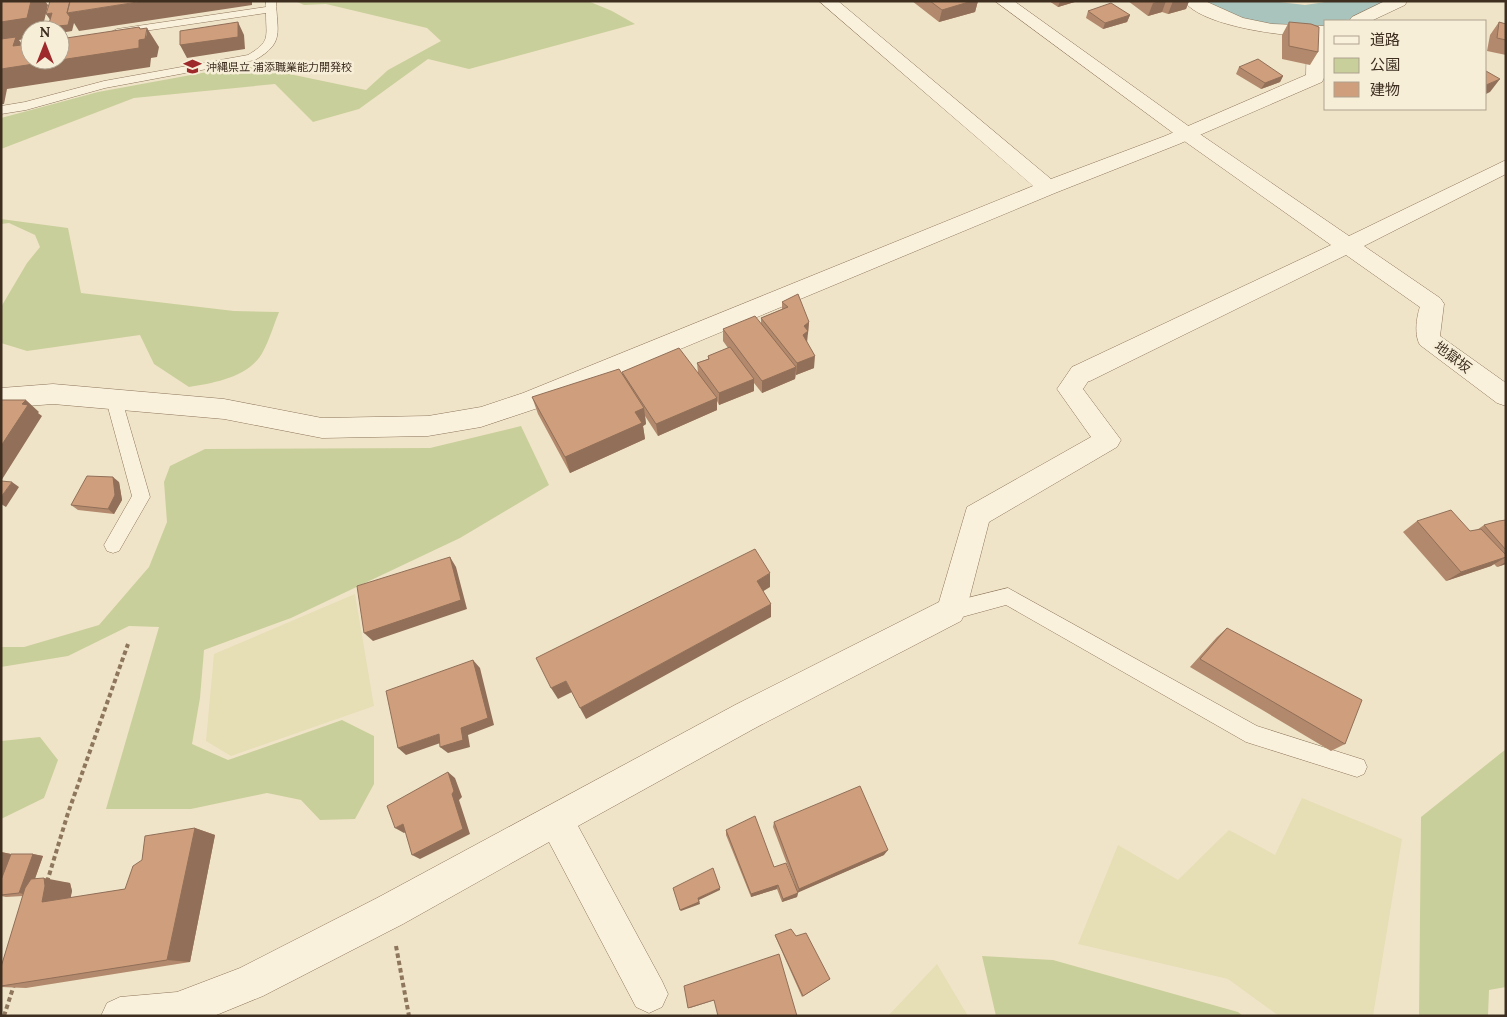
<svg xmlns="http://www.w3.org/2000/svg" width="1507" height="1017" viewBox="0 0 1507 1017" font-family="Lora,'Noto Sans JP',serif">
<style>
.farmland{fill:#e6deb5}
.green{fill:#c9cf9b}
.lines{fill:none;stroke-linecap:round;stroke-linejoin:round}
.river{fill:#a9c4bc;fill-rule:evenodd}
.service-casing{stroke:#8d765c;stroke-width:1}
.minor-casing{stroke:#8d765c;stroke-width:1}
.tertiary-casing{stroke:#8d765c;stroke-width:1}
.path{stroke:#8d765c;stroke-width:4;stroke-dasharray:4.5 3;stroke-linecap:butt}
.service{fill:#faf1dc;fill-rule:evenodd}
.minor{fill:#faf1dc;fill-rule:evenodd}
.tertiary{fill:#faf1dc;fill-rule:evenodd}
.wall{fill:#b2896c}
.shaded-wall{fill:#916f58}
.building{fill:#cf9f7d;stroke:#916f58}
.labels{text-anchor:middle;stroke-width:5;stroke-linejoin:round;paint-order:stroke}
.far-poi-label{font-size:11px;fill:#3d2e20;stroke:#f7eed8;text-anchor:start}
.street-label{font-size:14px;fill:#3d2e20;stroke:#f7eed8}
</style>
<rect width="100%" height="100%" fill="#f0e4c8"/>
<path class="farmland" d="M355,594L374,706L231,756L206,741L214,654Z
M1302,798L1402,839L1373,1016H1279L1228,979L1078,944L1118,845L1178,880L1229,830L1275,855Z
M937,964L968,1016H888Z"/>
<path class="green" d="M295,1H588L612,11L635,24L469,69L428,59L359,109L313,122L275,84L134,98L1,149V118L98,92L229,68L256,67L366,90L388,70L441,41L427,28L326,4L304,5Z
M1,219L68,228L81,293L234,311L279,312C274,324 267,348 259,358C243,378 213,383 189,387L154,364L140,335L27,351L1,343V307L27,263L40,247L35,235L9,223L1,224Z
M521,426L549,485L460,538L291,618L204,650L200,698L192,744L228,760L342,720L374,736V784L355,819L320,820L301,800L267,793L191,809H106L159,627L129,626L68,656L1,667V647H24L99,625L149,567L167,522L164,482L170,466L205,449L430,448Z
M40,737L58,760L44,798L1,819V741Z
M1506,749V987L1489,990L1488,1016H1419L1421,817Z
M982,956L1053,960L1238,1012L1243,1016H996Z"/>
<g class="lines">
<path class="river" d="M1207,1H1271L1305,5L1332,1H1385C1372,19 1346,21 1326,21V26C1301,30 1222,22 1207,1Z"/>
<defs>
<path id="service" d="M266,1H276C277,32 285,43 255,60L105,88L26,110L1,114V106L25,102L104,81L248,55C271,41 266,38 266,13L117,35L111,32L117,29L266,7Z
M114,394L120,396L122,400L150,497L119,551L113,553L107,551L104,545L132,496L106,400L108,396Z
M1008,588L1257,726L1364,760L1367,767L1364,774L1357,777L1246,742L1006,605L951,620L944,617L942,611L944,605L951,602Z"/>
<path id="minor" d="M819,1H838L1051,179L1165,136L1306,75L1307,36C1279,36 1200,25 1184,1H1205L1243,18L1272,24L1326,26L1324,78L1322,82L1179,144L1055,193L541,407L481,427L428,436L322,438L224,419L53,404L1,408V388L53,384L224,399L322,418L428,416L481,407L523,393L1033,186Z
M1385,1H1407L1405,5L1371,21H1349L1352,17Z
M1432,296L1440,298L1444,304L1440,336L1506,383V406L1497,403L1420,345C1413,334 1417,309 1424,298Z
M1081,365L1090,367L1093,374L1083,389L1121,440L1117,447L989,522L966,611L961,621L757,727L578,826L662,981L668,994L662,1007L649,1013L636,1007L549,842L403,924L263,996L214,1016H101L107,1003L120,997L177,992L240,968L377,898L735,705L939,602L967,507L1091,437L1057,389L1072,367Z"/>
<path id="tertiary" d="M995,1H1014L1194,130L1349,236L1506,160V174L1364,246L1440,298L1444,304L1440,310L1432,312L1424,310L1346,255L1090,381L1081,383L1072,381L1069,374L1072,367L1331,245L1180,138Z"/>
</defs>
<use href="#service" class="service-casing"/>
<use href="#minor" class="minor-casing"/>
<use href="#tertiary" class="tertiary-casing"/>
<path class="path" d="M47,882L68,813L128,644
M396,946L409,1016
M4,1016L14,985"/>
<use href="#service" class="service"/>
<use href="#minor" class="minor"/>
<use href="#tertiary" class="tertiary"/>
</g>
<path class="wall" d="M912,1H978L975,12L939,22Z
M1049,1H1078L1058,7Z
M1128,1H1189L1186,9L1168,14L1162,12L1148,16Z
M1088,11L1130,15L1127,22L1103,29L1086,18Z
M1289,22L1318,52L1310,65L1282,59V35Z
M1499,22L1506,24V55L1487,51L1490,35Z
M1239,67L1283,76L1280,82L1261,89L1236,74Z
M782,302L809,322L808,334L807,335V342L814,368L796,375V374L795,379L762,393L754,383V391L719,405L717,401V410L658,436L645,416L646,424L643,426L645,439L570,473L538,414L532,397L622,374L698,373L697,363L708,359V356L728,348L723,341V329L761,323V318L782,309Z
M119,482L122,500L114,514L78,510L71,505Z
M1506,520V564L1497,567L1494,564L1491,566L1446,581L1403,532L1417,521L1470,531L1477,530L1484,525Z
M1227,628L1345,744L1331,751L1190,667L1217,637Z
M774,822L884,855L798,892L797,897L782,902L777,889L751,897L726,835V830L774,867L795,885L773,827Z
M195,828L215,835L190,962L26,988L1,987V967L23,896L6,897L1,896V852L11,854H33L43,856L35,879L70,883L72,891L70,898L125,889Z
M775,935L796,936L830,979L802,997L775,936Z"/>
<path class="shaded-wall" d="M31,1H45L48,5L42,30H30V38L19,40L30,55L1,43V22Z
M144,1H252V5L79,31L74,23L72,31L60,33V30H50L48,27L67,13Z
M972,1H978L975,12L939,22L942,10Z
M1060,1H1078L1058,7Z
M1159,1H1166L1162,12L1148,16L1153,3Z
M1173,1H1189L1186,9L1168,14Z
M52,13L51,21L46,14Z
M1130,15L1127,22L1103,29L1105,23Z
M238,22L244,35L245,49L187,58L180,45Z
M139,27L146,37L147,28L159,47L157,57L151,58L150,67L7,89L4,104H1V69Z
M1283,76L1280,82L1261,89L1265,83Z
M1500,79L1490,92L1486,94V85Z
M809,322L807,343L802,347L804,326Z
M815,356L814,368L796,375L797,363Z
M796,367L795,379L762,393V381Z
M754,379V391L719,405V393Z
M717,398V410L658,436L656,424Z
M26,400L39,412L38,413L42,416L1,481V446L22,404Z
M644,408L646,424L643,426L645,439L570,473L565,457L635,412Z
M113,477L119,482L122,500L114,514L108,509Z
M12,482L19,487L6,507L1,504V497Z
M450,557L456,567L467,609L373,641L364,633Z
M1506,557L1491,566L1446,581L1461,572Z
M1506,562V564L1497,567Z
M770,573V587L757,595V581Z
M771,604V617L586,719L580,708Z
M473,660L480,668L494,725L468,735L470,747L448,753L440,747L461,728Z
M566,681L572,692L558,699L551,688Z
M439,734L446,741L406,755L398,748Z
M448,772L455,778L462,797L459,800L470,834L420,859L412,855L452,794Z
M403,824L411,829L404,833L395,828Z
M195,828L215,835L190,962L167,960Z
M888,850L884,855L797,893L799,889Z
M1,852L16,855L1,892Z
M33,854L43,856L29,895L19,893Z
M44,878L70,883L72,891L69,906L42,902Z
M778,885L777,889L751,897V894Z
M720,888V890L699,900L700,904L681,911L680,910L698,898Z
M798,893L797,897L782,902L783,899Z
M714,1000H715L690,1008H688Z"/>
<path class="building" d="M1,1H31L27,18L1,22Z
M50,1H70L67,13L70,17L68,25L48,27L52,13L46,14Z
M70,1H144L67,13Z
M930,1H972L942,10Z
M1111,3L1130,15L1105,23L1088,11Z
M238,22V37L180,45V31Z
M1289,22L1311,24L1319,27L1318,52L1289,46Z
M1499,22L1506,24V40L1497,38Z
M139,27L140,29L147,28L145,39L139,40V48L1,69V39L16,37L13,46L30,44V60H60V39Z
M1258,59L1283,76L1265,83L1239,67Z
M1486,71L1500,79L1486,85Z
M798,294L809,322L804,326L808,331L803,335L815,356L797,363L761,318L788,307L782,302Z
M755,316L796,367L762,381L723,329Z
M730,347L754,379L719,393L697,363L709,359L708,356Z
M679,348L717,398L656,424L622,372Z
M619,369L644,408L635,412L642,423L565,457L532,397Z
M1,400H26L22,404L28,405L1,446Z
M87,476L113,477L115,495L108,509L71,505Z
M1,481L12,482L1,497Z
M1451,510L1470,531L1481,529L1506,555V557L1461,572L1417,521Z
M1506,520V550L1484,525L1499,521Z
M755,549L770,573L757,581L771,604L580,708L566,681L551,688L536,658Z
M450,557L461,600L364,633L357,586Z
M1227,628L1362,700L1345,744L1200,659Z
M473,660L488,718L461,728L463,740L440,747L439,734L398,748L386,691Z
M448,772L454,791L452,794L463,829L412,855L403,824L395,828L387,806Z
M860,786L888,850L799,889L774,822Z
M755,816L774,867L786,863L798,893L783,899L778,885L751,894L726,830Z
M195,828L167,960L1,986V967L25,888L31,879L44,878L45,886L42,902L125,889L133,866L142,860L145,836Z
M11,854H33L19,893L1,895V880Z
M713,868L720,888L698,898L699,902L680,910L673,888Z
M791,929L796,936L806,933L830,979L803,996L775,935Z
M779,954L797,1016H718L714,1000L688,1008L684,986Z"/>
<defs>
<symbol id="school-bare" viewBox="-9 -9 18 18"><path d="M0-5L7-2L0 1L-7-2ZM-4 1L0 2.5L4 1V4Q0 6-4 4Z" fill="#9e2a2b" stroke="#f7eed8" stroke-width="2.5" paint-order="stroke"/></symbol>
</defs>
<g fill-rule="evenodd">
<use href="#school-bare" x="180" y="54" width="25" height="25"/>
</g>
<g class="labels">
<g class="far-poi-label">
<text x="206" y="71">沖縄県立 浦添職業能力開発校</text>
</g>
<g class="street-label">
<text transform="translate(1453 357) rotate(37)" y="5">地獄坂</text>
</g>
</g>
<rect width="1507" height="1017" fill="none" stroke="#3d2e20" stroke-width="5"/>
<rect x="1324" y="20" width="162" height="90" fill="#f7eed8" stroke="#ada18e"/>
<rect x="1334" y="36" width="25" height="8" fill="#faf1dc" stroke="#ada18e"/>
<text x="1370" y="45" font-size="15" fill="#3d2e20">道路</text>
<rect x="1334" y="58" width="25" height="15" fill="#c9cf9b" stroke="#ada18e"/>
<text x="1370" y="70" font-size="15" fill="#3d2e20">公園</text>
<rect x="1334" y="82" width="25" height="15" fill="#cf9f7d" stroke="#ada18e"/>
<text x="1370" y="95" font-size="15" fill="#3d2e20">建物</text>
<g transform="translate(45 45)"><circle r="24" fill="#f7eed8" stroke="#ada18e"/>
<path d="M0-4L9 19L0 12L-9 19Z" fill="#9e2a2b"/>
<text y="-8" font-size="14" font-weight="bold" text-anchor="middle" fill="#3d2e20">N</text>
</g>
</svg>
